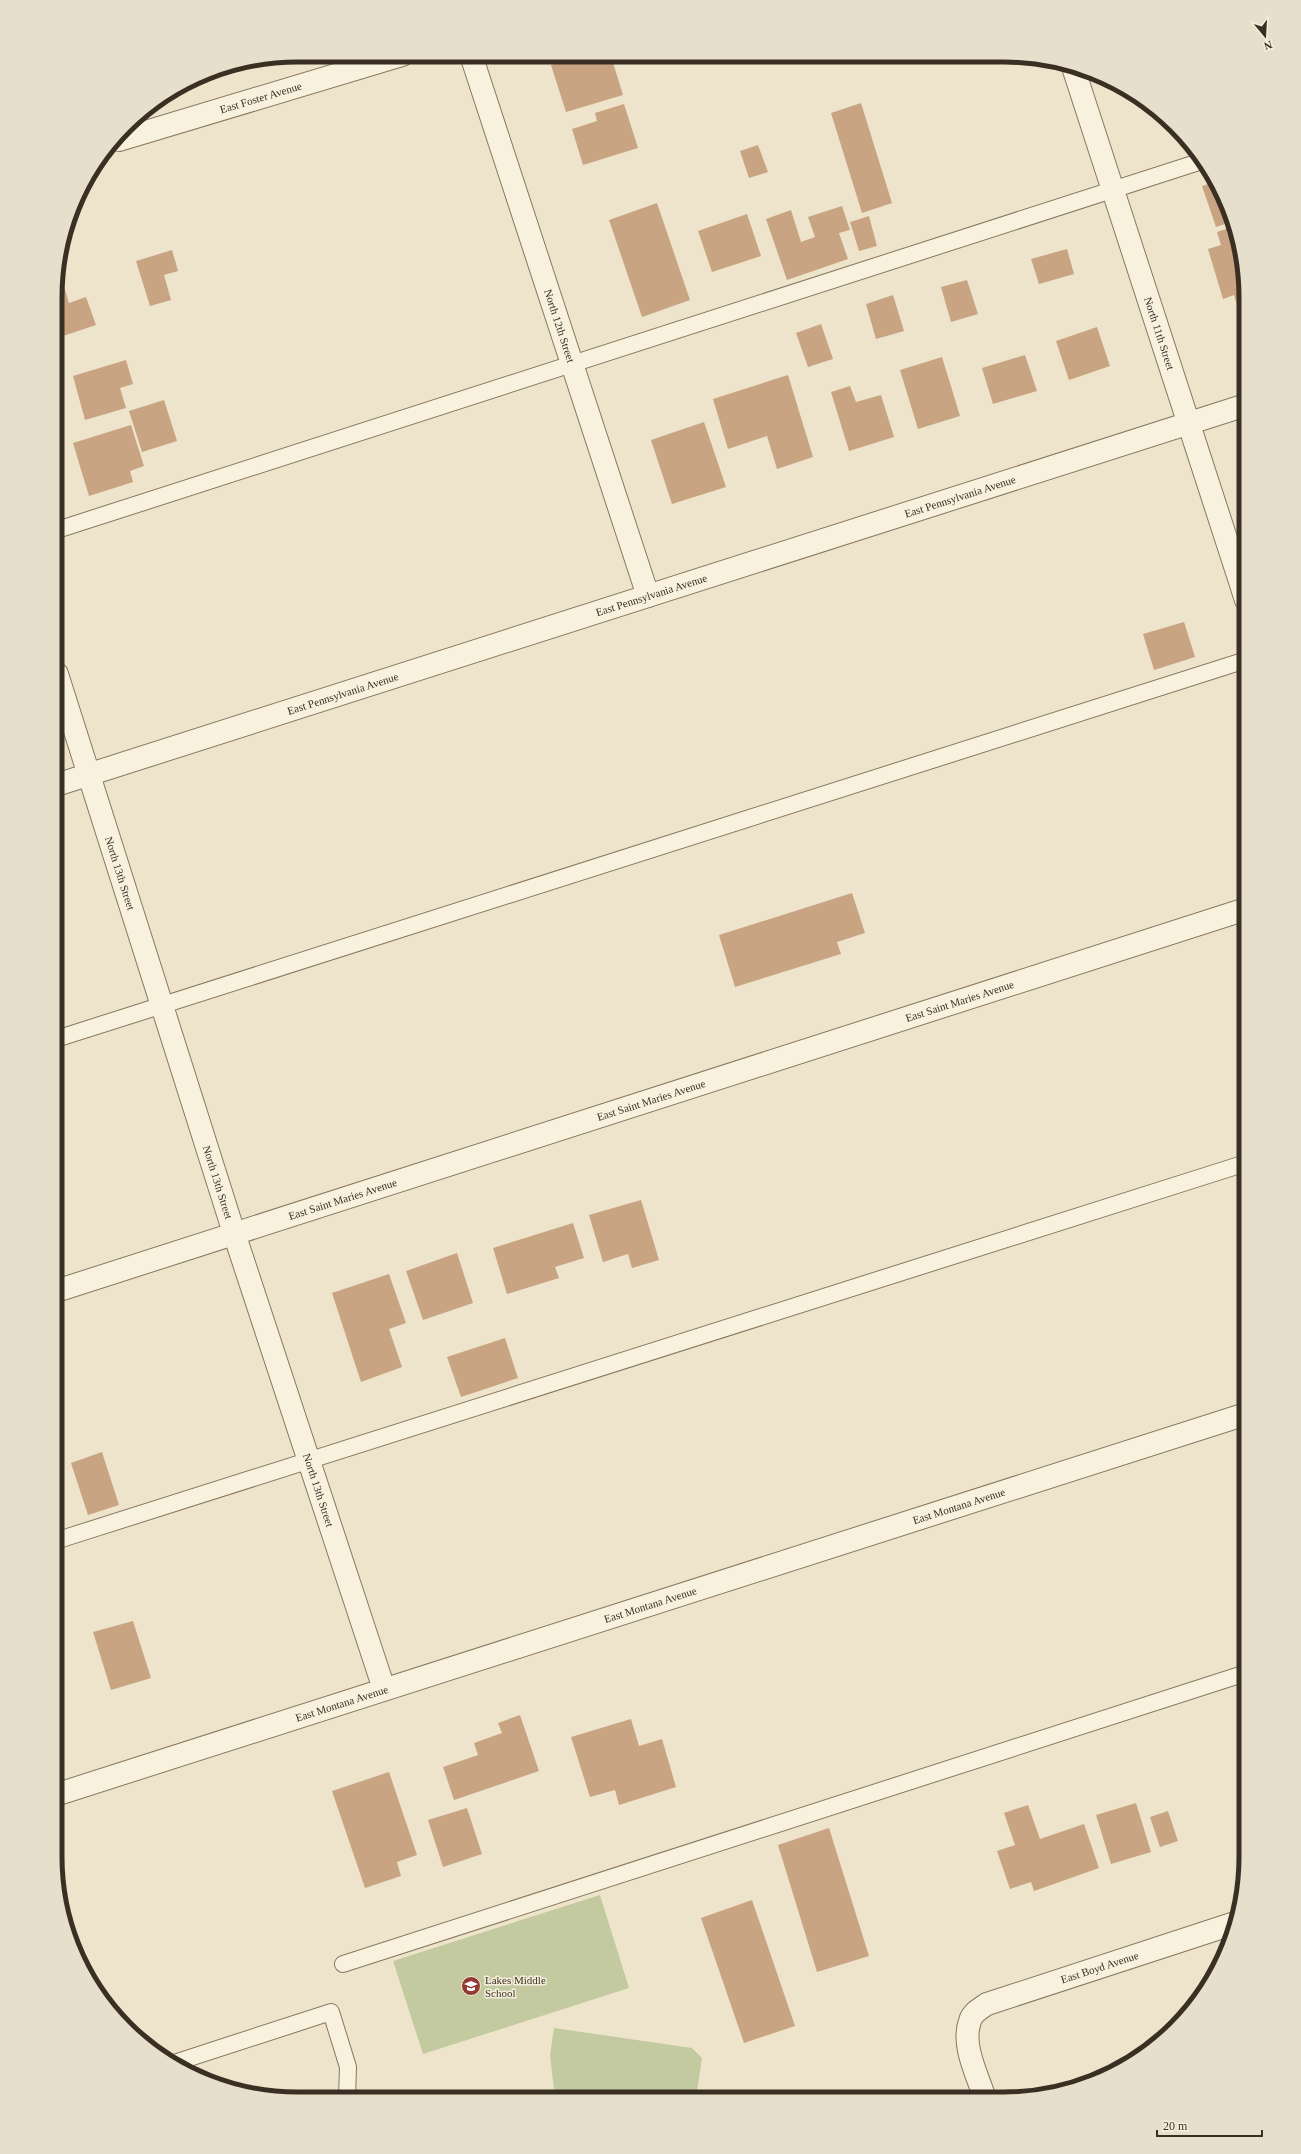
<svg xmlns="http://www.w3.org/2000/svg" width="1301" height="2154" viewBox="0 0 1301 2154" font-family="Georgia,serif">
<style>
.green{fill:#c3ca9f}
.building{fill:#c8a483}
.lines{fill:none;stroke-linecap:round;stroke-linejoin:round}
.lane-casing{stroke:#897860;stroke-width:18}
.street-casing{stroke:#897860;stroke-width:24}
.lane{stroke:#f7f1de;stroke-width:16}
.street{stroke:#f7f1de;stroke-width:22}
.labels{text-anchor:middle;stroke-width:3;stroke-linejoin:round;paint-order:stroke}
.street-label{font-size:11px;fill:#3a2f22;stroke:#f4eeda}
.poi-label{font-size:11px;fill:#3a2f22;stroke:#f4eeda;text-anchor:start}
.rim{fill:none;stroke:#3a2f22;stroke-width:5}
</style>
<rect width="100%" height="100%" fill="#ede4cb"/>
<path class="green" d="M600,1895L629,1988L423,2054L393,1961Z
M554,2028L692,2048L702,2058L696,2098H555L550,2055Z"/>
<path class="building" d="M581,56H611L623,95L566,112L551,65Z
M861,103L892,203L862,213L831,113Z
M624,104L638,148L583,165L572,129L597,121L595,113Z
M758,145L768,172L749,178L740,151Z
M1215,182L1228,205L1231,222L1216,227L1202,186Z
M657,203L690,300L642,317L609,220Z
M842,206L850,230L839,233L848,259L787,280L766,219L791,210L801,242L815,237L808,217Z
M747,214L761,256L712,272L698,231Z
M869,216L877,246L859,251L850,222Z
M1232,227L1246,297V320L1242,322L1234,295L1223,299L1208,249L1221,245L1217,232Z
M1067,249L1074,274L1039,284L1031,259Z
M172,250L178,271L164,275L171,300L150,306L136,261Z
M61,277L69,303L86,297L96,325L57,338V278Z
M967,280L978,314L951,322L941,287Z
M893,295L904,331L876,339L866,304Z
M821,324L833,359L808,367L796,333Z
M1097,327L1110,366L1069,380L1056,341Z
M1025,355L1037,391L993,404L982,368Z
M942,357L960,416L918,429L900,370Z
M126,360L133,384L120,388L126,408L85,420L73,376Z
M788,375L813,457L777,469L767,436L728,449L713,399Z
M850,386L856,402L881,395L894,437L849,451L831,392Z
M164,400L177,441L142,452L129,411Z
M704,422L726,487L672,504L651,440Z
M131,425L144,466L130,471L133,482L89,496L73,443Z
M1184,622L1195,657L1154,670L1143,634Z
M852,893L865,933L837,942L841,954L735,987L719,935Z
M641,1200L659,1260L632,1268L628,1254L603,1262L589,1215Z
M573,1223L584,1258L555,1267L559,1278L507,1294L493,1248Z
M457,1253L473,1303L423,1320L406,1271Z
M389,1274L406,1323L389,1329L402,1367L361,1382L332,1293Z
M505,1338L518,1378L461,1397L447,1357Z
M102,1452L119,1505L88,1515L71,1463Z
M55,1598L59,1610L55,1611Z
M133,1621L151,1678L111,1690L93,1632Z
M520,1715L539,1771L454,1800L443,1767L478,1755L474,1743L502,1733L498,1723Z
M631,1719L639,1746L662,1739L676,1787L619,1805L615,1790L590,1797L571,1737Z
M389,1772L417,1855L397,1862L401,1876L365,1888L332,1791Z
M1136,1803L1151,1852L1111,1864L1096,1815Z
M1028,1805L1040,1839L1084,1824L1099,1868L1034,1891L1031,1882L1010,1889L997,1851L1015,1845L1004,1813Z
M467,1808L482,1854L443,1867L428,1820Z
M1168,1811L1178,1841L1160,1847L1150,1817Z
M829,1828L869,1956L817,1972L778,1845Z
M752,1900L795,2026L744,2043L701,1918Z"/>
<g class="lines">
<defs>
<path id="lane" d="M57,530L1202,161
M56,1039L1246,660
M55,1541L1246,1163
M343,1964L1246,1673
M174,2063L331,2012L348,2067L347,2097"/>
<g id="street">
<path id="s1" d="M471,55L648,596"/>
<path id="s2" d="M1073,67L1246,600"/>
<path id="s3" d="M119,140L402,55"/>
<path id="s4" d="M57,674L234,1233L384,1689"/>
<path id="s5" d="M56,785L1246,405"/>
<path id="s6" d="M56,1291L1246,909"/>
<path id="s7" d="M55,1795L1246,1414"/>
<path id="s8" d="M985,2099C978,2076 961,2045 970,2021C972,2013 981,2008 987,2004L1235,1923"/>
</g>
</defs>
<use href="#lane" class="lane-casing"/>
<use href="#street" class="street-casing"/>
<use href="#lane" class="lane"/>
<use href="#street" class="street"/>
</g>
<defs>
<symbol id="school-disc" viewBox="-11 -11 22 22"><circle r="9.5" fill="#943833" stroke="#f4eeda"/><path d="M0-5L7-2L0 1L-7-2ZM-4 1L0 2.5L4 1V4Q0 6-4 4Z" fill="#fff"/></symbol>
</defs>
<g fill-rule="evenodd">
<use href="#school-disc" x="460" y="1975" width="22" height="22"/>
</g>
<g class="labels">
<g class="street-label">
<text dy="4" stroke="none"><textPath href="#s3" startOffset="148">East Foster Avenue</textPath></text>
<text dy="4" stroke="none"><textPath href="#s1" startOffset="285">North 12th Street</textPath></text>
<text dy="4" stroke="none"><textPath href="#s2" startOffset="280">North 11th Street</textPath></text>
<text dy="4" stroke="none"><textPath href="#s5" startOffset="949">East Pennsylvania Avenue</textPath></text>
<text dy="4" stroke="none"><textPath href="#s5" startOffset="625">East Pennsylvania Avenue</textPath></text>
<text dy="4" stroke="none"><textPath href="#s5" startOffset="301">East Pennsylvania Avenue</textPath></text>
<text dy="4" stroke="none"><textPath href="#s4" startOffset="209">North 13th Street</textPath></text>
<text dy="4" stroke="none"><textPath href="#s6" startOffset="949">East Saint Maries Avenue</textPath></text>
<text dy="4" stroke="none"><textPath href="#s6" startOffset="625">East Saint Maries Avenue</textPath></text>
<text dy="4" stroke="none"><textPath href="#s4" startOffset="533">North 13th Street</textPath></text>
<text dy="4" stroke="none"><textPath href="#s6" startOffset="301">East Saint Maries Avenue</textPath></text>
<text dy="4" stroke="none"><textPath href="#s4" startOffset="857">North 13th Street</textPath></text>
<text dy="4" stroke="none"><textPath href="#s7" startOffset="949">East Montana Avenue</textPath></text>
<text dy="4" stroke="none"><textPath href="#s7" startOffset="625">East Montana Avenue</textPath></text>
<text dy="4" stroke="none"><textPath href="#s7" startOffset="301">East Montana Avenue</textPath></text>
<text dy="4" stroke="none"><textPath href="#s8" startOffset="224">East Boyd Avenue</textPath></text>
</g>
<g class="poi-label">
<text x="485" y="1984">Lakes Middle<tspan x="485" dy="13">School</tspan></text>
</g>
</g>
<path d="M0 0H1301V2154H0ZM297 62H1004A235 235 0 0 1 1239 297V1857A235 235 0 0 1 1004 2092H297A235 235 0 0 1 62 1857V297A235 235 0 0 1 297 62Z" fill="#e5dfcb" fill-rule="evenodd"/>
<path class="rim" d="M297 62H1004A235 235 0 0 1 1239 297V1857A235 235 0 0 1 1004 2092H297A235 235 0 0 1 62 1857V297A235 235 0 0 1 297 62Z"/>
<g transform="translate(1265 36) rotate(162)" stroke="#f4eeda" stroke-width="3" paint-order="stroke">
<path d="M0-3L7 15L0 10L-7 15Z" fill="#3a2f22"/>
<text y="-6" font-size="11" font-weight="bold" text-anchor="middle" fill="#3a2f22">N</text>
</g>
<path d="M1157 2130v6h105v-6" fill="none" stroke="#3a2f22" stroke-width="2"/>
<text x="1163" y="2130" font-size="12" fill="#3a2f22" stroke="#f4eeda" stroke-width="3" paint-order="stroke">20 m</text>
</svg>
